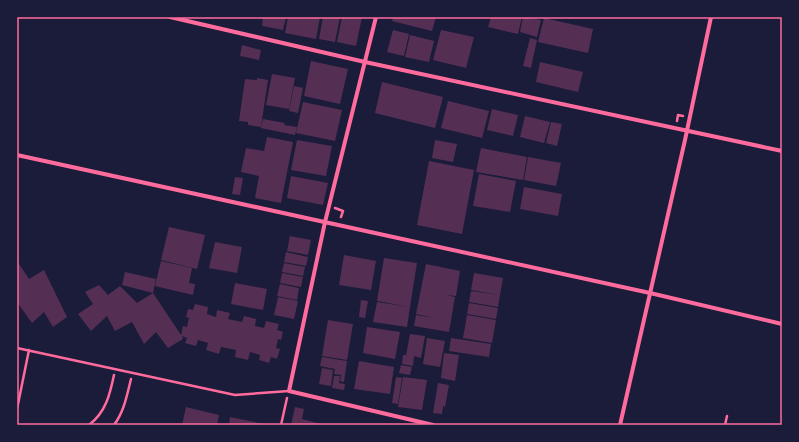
<svg xmlns="http://www.w3.org/2000/svg" width="799" height="442" viewBox="0 0 799 442" font-family="Rubik,sans-serif">
<style>
.building{fill:#542f53}
.lines{fill:none;stroke-linecap:round;stroke-linejoin:round}
.path{stroke:#ff6b9d;stroke-width:2.5}
.service{stroke:#ff6b9d;stroke-width:2.5}
.minor{stroke:#ff6b9d;stroke-width:4}
.neatline{fill:none;stroke:#ff6b9d;stroke-width:1.5}
</style>
<rect width="100%" height="100%" fill="#1b1b3a"/>
<path class="building" d="M263,17H286L283,30L262,26Z
M288,17H320L316,39L285,33Z
M323,17H340L335,42L319,39Z
M342,17H362L356,46L337,42Z
M393,17H436L432,31L392,21Z
M491,17H522L518,34L488,27Z
M523,17L541,20L537,37L520,32Z
M544,18L593,29L588,53L538,42Z
M393,30L409,34L404,56L387,52Z
M441,30L474,37L466,68L433,60Z
M410,35L434,41L429,62L405,57Z
M530,38L537,40L531,68L523,66Z
M242,45L261,50L259,60L240,56Z
M311,61L348,69L340,104L304,96Z
M540,62L583,72L578,92L536,82Z
M272,74L295,78L289,109L266,105Z
M257,78L268,80L261,127L248,125V122L239,121L245,79L257,80Z
M382,82L443,97L435,128L375,113Z
M294,86L303,88L298,113L289,111Z
M448,101L489,111L482,138L441,128Z
M303,102L342,110L335,141L296,133Z
M492,109L518,115L513,136L487,130Z
M525,116L550,122L544,143L520,137Z
M263,119L285,123L284,125L297,127L295,135L261,128Z
M551,122L562,124L557,146L546,143Z
M267,137L293,142L281,203L255,198L259,176L241,172L246,148L264,151Z
M297,140L332,146L326,176L291,170Z
M435,140L457,144L453,162L432,158Z
M481,148L527,157L523,180L476,172Z
M528,157L561,163L556,186L524,180Z
M429,161L474,170L462,234L417,225Z
M479,174L516,181L510,212L473,206Z
M291,176L328,183L323,205L287,198Z
M235,177L243,178L240,195L232,194Z
M524,187L562,194L558,216L520,209Z
M169,227L205,235L197,269L161,260Z
M290,236L311,240L308,255L287,251Z
M215,242L242,247L237,273L209,268Z
M286,252L308,257L306,266L284,262Z
M344,255L376,261L371,290L339,285Z
M384,258L417,263L410,307L377,301Z
M17,261L29,279L44,270L67,317L53,327L44,312L32,323L17,302Z
M161,261L192,268L189,283L195,284L193,295L155,286Z
M284,263L305,267L303,276L282,272Z
M426,264L460,271L456,296L446,295L455,297L449,332L414,326L416,315L435,318L416,314Z
M125,272L156,279L153,293L122,285Z
M282,273L303,277L301,287L280,283Z
M474,273L503,278L500,295L471,290Z
M235,283L267,289L263,310L231,304Z
M280,284L299,288L297,300L277,296Z
M99,285L108,295L120,286L137,303L153,293L181,335L183,326L187,327L189,318L186,317L188,309L193,310L195,304L208,307L207,314L216,317L217,310L230,313L228,319L242,322L244,316L256,319L255,326L264,328L266,321L279,324L277,330L283,332L281,340L278,339L276,348L280,349L277,359L271,357L269,363L259,360L260,355L250,352L248,360L235,357L236,350L221,347L219,354L206,350L208,343L198,340L196,346L185,343L187,338L182,336L183,339L168,348L156,332L144,344L132,322L115,331L107,316L91,331L78,314L93,304L85,292Z
M471,291L500,295L498,307L469,302Z
M278,297L298,301L294,319L274,315Z
M361,300L368,301L365,318L359,317Z
M377,302L410,307L407,327L373,322Z
M469,303L498,308L496,319L467,314Z
M467,315L496,320L492,343L463,338Z
M328,320L353,324L347,360L322,356Z
M367,327L400,332L395,359L363,353Z
M410,334L425,336L421,358L414,356L413,366L402,364L403,355H406Z
M427,338L445,341L440,367L423,364Z
M451,338L491,344L489,357L449,351Z
M444,353L459,355L455,381L441,378Z
M322,357L347,361L344,382L340,381L341,375L334,374L335,369L320,366Z
M359,361L394,367L390,394L354,389Z
M401,365L412,367L410,375L399,373Z
M322,368L333,370L331,386L319,384Z
M334,376H340L339,383L345,384L344,390L332,388Z
M396,377L402,378L398,404L392,403Z
M403,377L427,380L422,410L398,407Z
M438,383L449,385L445,407L443,406L442,414L433,413Z
M186,407L219,415L217,425H182Z
M295,407L304,409L302,419L325,425H291Z
M230,417L264,424V425H229Z"/>
<g class="lines">
<path class="path" d="M677,121L678,115L683,116
M335,208L343,211L341,217
M89,425C106,412 110,394 114,375
M114,425C124,412 127,395 131,379
M281,425L287,398"/>
<path class="service" d="M17,348L235,395L289,391
M17,409L29,350
M725,425L727,416"/>
<path class="minor" d="M170,17L365,62L782,151
M376,17L325,222L289,391L433,425
M17,155L650,293L782,324
M620,425L685,140L711,17"/>
</g>
<rect width="799" height="442" fill="none" stroke="#1b1b3a" stroke-width="36"/>
<rect x="18" y="18" width="763" height="406" class="neatline"/>
</svg>
